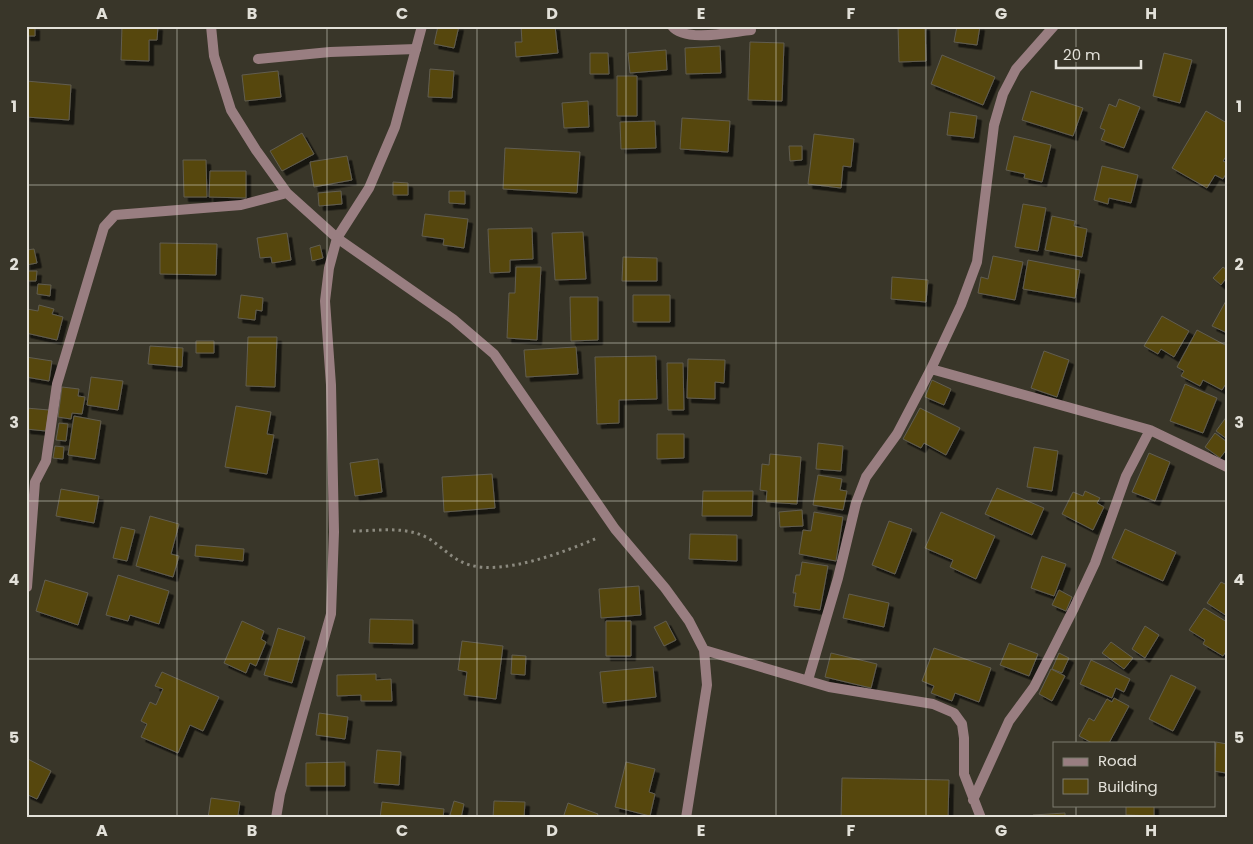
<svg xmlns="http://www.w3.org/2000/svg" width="1253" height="844" viewBox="0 0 1253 844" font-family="Poppins,sans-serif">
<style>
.building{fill:#56470e;stroke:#615d50;filter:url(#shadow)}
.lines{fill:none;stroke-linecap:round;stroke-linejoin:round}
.path{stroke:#8c8a7f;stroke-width:3;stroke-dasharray:2.5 4;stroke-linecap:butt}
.lane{stroke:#997e81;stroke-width:10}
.street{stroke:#997e81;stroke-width:10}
.grid{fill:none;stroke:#e3e1d9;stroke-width:1;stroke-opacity:0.55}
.neatline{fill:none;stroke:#e3e1d9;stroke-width:2}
.grid-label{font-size:16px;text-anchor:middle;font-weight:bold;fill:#e3e1d9}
</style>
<defs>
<filter id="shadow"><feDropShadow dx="4.5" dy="4.5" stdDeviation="0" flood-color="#0009"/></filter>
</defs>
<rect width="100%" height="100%" fill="#393629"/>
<path class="building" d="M26,26H35V36H26Z
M122,26H158L157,40H149V61L121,60Z
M438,26H459L454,48L434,44Z
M521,26H555L558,53L516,57L515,42H522Z
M898,26H925L926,61L899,62Z
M957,26H980L977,45L954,42Z
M750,42L784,43L782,101L748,100Z
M720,46L721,73L686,74L685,48Z
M666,50L667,70L630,73L628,53Z
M590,53H608L609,74H590Z
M1164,53L1192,60L1180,103L1153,96Z
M942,55L995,77L983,105L931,84Z
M430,69L454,71L452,98L428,97Z
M278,71L281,97L245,101L242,75Z
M617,76H637V116H617Z
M26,81L71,85L69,120L26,117Z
M1031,91L1083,108L1073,136L1022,120Z
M1119,99L1140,107L1124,148L1101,140L1105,130L1100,128L1109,104L1116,107Z
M588,101L589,127L564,128L562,103Z
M1206,111L1227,123V155L1223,161L1227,163V172L1223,179L1215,175L1207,188L1172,168Z
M950,112L977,116L974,138L947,135Z
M682,118L730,121L728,152L680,149Z
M655,121L656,148L621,149L620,122Z
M302,133L314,154L282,171L270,151Z
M814,134L854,139L851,167L843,166L841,188L808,184Z
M1014,136L1051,145L1042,182L1024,178L1025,174L1006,170Z
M789,146H802V160L790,161Z
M505,148L580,152L577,193L503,189Z
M347,156L352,180L314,187L310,162Z
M183,160H206L207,197H184Z
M1102,166L1138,175L1131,203L1109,198L1108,204L1094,200Z
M210,171H246V198L209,197Z
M393,182L408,183V195H393Z
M341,191L342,204L319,206L318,193Z
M449,191H465V204L449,203Z
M1023,204L1046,208L1038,251L1015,247Z
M425,214L468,219L464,248L443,245L444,239L422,236Z
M1052,216L1075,221L1074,226L1087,229L1082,257L1045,250Z
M532,228L533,259L510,260V272L490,273L488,229Z
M583,232L586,279L555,280L552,233Z
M287,233L291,260L272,263L271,257L260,258L257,238Z
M160,243L217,244L216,275L160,274Z
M320,245L323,258L312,261L310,248Z
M34,249L37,263L26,265V250Z
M993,256L1023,262L1015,300L978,293L981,277L988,279Z
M623,257L657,258V281H622Z
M1028,260L1080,270L1075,298L1023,289Z
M516,267H541L537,340L507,338L509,293H515Z
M1223,267L1227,270V277L1221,285L1213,278Z
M27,271H37L36,281H26Z
M892,277L928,280L926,302L891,299Z
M38,284L51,285L50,296L37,294Z
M241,295L263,298L262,311L256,310L255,320L238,318Z
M633,295H670V322H633Z
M570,297H598V340L571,341Z
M1227,299V333L1212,326Z
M39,305L54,309L52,314L63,317L57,340L26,333L27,309L38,311Z
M1162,316L1189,331L1174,357L1161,349L1158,354L1144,346Z
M1197,330L1227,346V382L1222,390L1203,380L1200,386L1181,376L1184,371L1177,367Z
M248,337H277L275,387L246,386Z
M196,341H214V353H196Z
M150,346L183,348L182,367L148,364Z
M576,347L578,374L526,377L524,350Z
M1044,351L1069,360L1057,397L1031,388Z
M656,356L657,399L619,400V423L597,424L595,357Z
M26,357L52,361L49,381L26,377Z
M688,359L725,360L724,383L715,382V399L687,398Z
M667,363H683L684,410H668Z
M91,377L123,381L118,410L87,405Z
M932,380L951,389L944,405L925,397Z
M1185,384L1217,398L1203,433L1170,421Z
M62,387L79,389L78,396L85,397L82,414L72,413L71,419L58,417Z
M236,406L271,412L267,434L274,435L267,474L225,467Z
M26,408L49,410L46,431L26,429Z
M920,408L960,428L946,455L924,443L921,448L903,439Z
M74,416L101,421L95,459L68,455Z
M1227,416V439L1216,431Z
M59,423L68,424L66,441L56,440Z
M1215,433L1227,442V449L1220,458L1205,447Z
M657,434H684V458L657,459Z
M818,443L843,446L841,471L816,469Z
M55,446L64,447L63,459L53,458Z
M1034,447L1058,451L1052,491L1027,487Z
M1149,453L1170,462L1155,501L1132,492Z
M770,454L801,457L797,504L766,502L767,491L760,490L762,464L769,465Z
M378,459L382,492L355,496L350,463Z
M492,474L495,508L444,512L442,477Z
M818,475L842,479L840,490L847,491L843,510L813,505Z
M997,488L1044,508L1032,535L985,514Z
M61,489L99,496L94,523L56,516Z
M703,491H753L752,516H702Z
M1085,491L1100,498L1097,503L1104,507L1093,530L1062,514L1073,492L1083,496Z
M802,510L803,526L780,527L779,512Z
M814,512L843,517L836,561L799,554L803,530L811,531Z
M941,512L995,536L976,579L950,567L953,560L925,548Z
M150,516L179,524L171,554L179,556L173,577L136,566Z
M889,521L912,529L895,574L872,565Z
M121,527L135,530L127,561L113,558Z
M1125,529L1176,552L1163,581L1112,558Z
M690,534L737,535V561L689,559Z
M196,545L244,549L243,561L195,556Z
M1042,556L1066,564L1054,596L1031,588Z
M802,562L828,566L820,610L794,606L796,593H793L796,575H800Z
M118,575L169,591L159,624L130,615L128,621L106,615Z
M45,580L88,593L78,625L36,611Z
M1221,582L1227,585V616L1207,603Z
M639,586L641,615L601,618L599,589Z
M1059,590L1072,597L1066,611L1052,605Z
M849,594L889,603L884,627L843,618Z
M1204,608L1227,622V650L1223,656L1203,644L1205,640L1189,630Z
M370,619L413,620V644L369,643Z
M242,621L264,631L261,639L266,642L256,666L250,663L246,673L224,663Z
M606,621H631V656H606Z
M666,621L676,640L664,646L654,627Z
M1145,626L1159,635L1145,658L1132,649Z
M278,628L305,637L292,683L264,675Z
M462,641L503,646L496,699L464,695L467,672L458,670Z
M1111,642L1133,658L1124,669L1102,653Z
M1009,643L1038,654L1029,676L1000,665Z
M934,648L991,668L979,702L955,693L952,701L931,693L934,686L922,681Z
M831,653L877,664L871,688L825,677Z
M1059,653L1069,658L1062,673L1052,669Z
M512,655L526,656L525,675L511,674Z
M1091,660L1130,679L1124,692L1116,688L1112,698L1080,684Z
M653,667L656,697L603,703L600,672Z
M1051,669L1065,676L1052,701L1039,694Z
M162,672L219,697L203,731L190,725L178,753L141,737L147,724L141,721L150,702L156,705L163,689L155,686Z
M376,674V680L391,679L392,701H361V695L337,696V675Z
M1171,675L1196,687L1173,731L1149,719Z
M1114,698L1129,706L1109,743H1092L1079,736L1089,718L1094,721L1107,699L1112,702Z
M319,713L348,717L345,739L316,735Z
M1216,742L1227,744V778H1225L1226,773L1214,771Z
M377,750L401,752L399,785L374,783Z
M26,758L51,771L37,799L26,794Z
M345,762V786H306V763Z
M626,762L655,769L649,792L655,794L650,816L615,807Z
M842,778L949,780L948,818H841Z
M211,798L240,802L238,815L255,818H208Z
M454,801L464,804L461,818L450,815Z
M494,801L525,802L524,818H493Z
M382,802L444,809L443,818H380Z
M568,803L598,814L596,818H563Z
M1126,805H1154V816L1126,815Z
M1065,813V818H1033V815Z"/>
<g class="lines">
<path class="path" d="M353,531C379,531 408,525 431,540C444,549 455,561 470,565C504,575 565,552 597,538"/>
<path class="lane" d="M258,59L330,52L416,49"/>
<path class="street" d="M211,26L214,56L231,110L256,150L287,193L337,238L453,319L494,354L615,529L665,588L689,621L704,650L707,685L686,818
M672,26C685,43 731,32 751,30
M931,369L1150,430L1227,467
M27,587L35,482L46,461L57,384L104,227L115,215L241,205L287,193
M704,650L829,687L933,704L954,713L962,724L964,738V774L981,818
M808,680L838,578L856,503L866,477L897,434L931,369L961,305L977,262L994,125L1003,94L1016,69L1054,26
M973,800L1009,721L1034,687L1074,608L1095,563L1126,476L1150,430
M276,818L280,794L331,614L334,532L331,385L325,301L329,268L337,238L369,188L395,127L422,26"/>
</g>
<path class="grid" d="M177,26V818M327,26V818M477,26V818M626,26V818M776,26V818M926,26V818M1076,26V743M26,185H1227M26,343H1227M26,501H1227M26,659H1227M1076,805V818"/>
<rect width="1253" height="844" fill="none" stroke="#393629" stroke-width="55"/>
<rect x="1053" y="742" width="162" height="65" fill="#393629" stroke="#7d7a6f"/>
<rect x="1063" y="758" width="25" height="8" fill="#997e81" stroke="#7d7a6f"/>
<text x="1098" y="766" font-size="15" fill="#e3e1d9">Road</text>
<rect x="1063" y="779" width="25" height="15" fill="#56470e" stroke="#7d7a6f"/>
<text x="1098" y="792" font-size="15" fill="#e3e1d9">Building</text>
<path d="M1056 60v8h85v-8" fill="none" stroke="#e3e1d9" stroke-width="2.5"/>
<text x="1063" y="60" font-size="15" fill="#e3e1d9" stroke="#393629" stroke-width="4" paint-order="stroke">20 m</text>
<rect x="28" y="28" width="1198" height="788" class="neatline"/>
<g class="grid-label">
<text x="102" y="19">A</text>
<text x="252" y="19">B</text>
<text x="402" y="19">C</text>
<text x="552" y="19">D</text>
<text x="701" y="19">E</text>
<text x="851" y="19">F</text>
<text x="1001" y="19">G</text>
<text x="1151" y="19">H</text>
<text x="14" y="112">1</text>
<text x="1239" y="112">1</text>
<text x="14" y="270">2</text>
<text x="1239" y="270">2</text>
<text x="14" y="428">3</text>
<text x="1239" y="428">3</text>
<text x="14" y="585">4</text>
<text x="1239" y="585">4</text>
<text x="14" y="743">5</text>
<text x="1239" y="743">5</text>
<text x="102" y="836">A</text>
<text x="252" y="836">B</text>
<text x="402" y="836">C</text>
<text x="552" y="836">D</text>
<text x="701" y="836">E</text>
<text x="851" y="836">F</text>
<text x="1001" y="836">G</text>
<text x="1151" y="836">H</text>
</g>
</svg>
